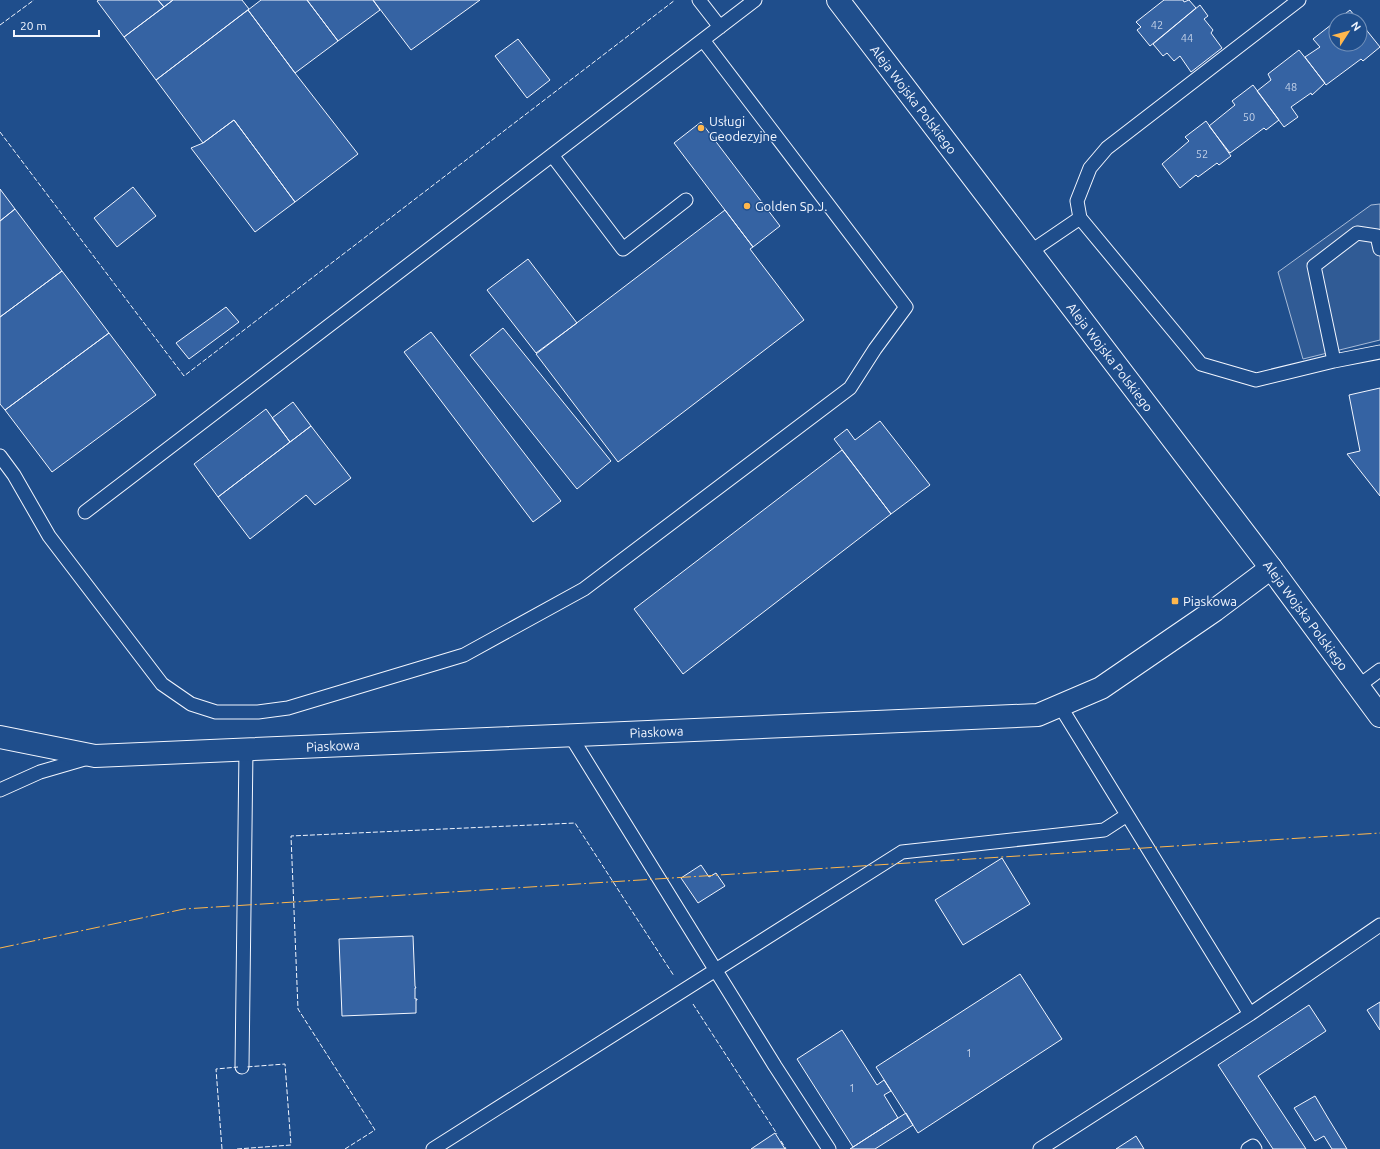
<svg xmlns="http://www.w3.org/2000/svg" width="1380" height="1149" viewBox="0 0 1380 1149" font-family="Ubuntu,sans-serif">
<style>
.built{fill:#305b95;stroke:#a8bbd7}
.building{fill:#3563a3;stroke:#f2f6ff}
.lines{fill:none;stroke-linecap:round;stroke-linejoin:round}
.lane-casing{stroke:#f2f6ff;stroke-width:15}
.street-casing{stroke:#f2f6ff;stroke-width:24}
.primary-casing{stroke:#f2f6ff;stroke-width:24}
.lane{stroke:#1f4e8c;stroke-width:13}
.street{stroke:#1f4e8c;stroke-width:22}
.primary{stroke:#1f4e8c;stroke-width:22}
.fence{stroke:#f2f6ff;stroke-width:1;stroke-dasharray:5 2;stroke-linecap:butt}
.power{stroke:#ffb74d;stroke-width:1;stroke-dasharray:14 3 2 3;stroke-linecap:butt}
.poi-dot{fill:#ffb74d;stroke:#1f4e8c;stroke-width:1.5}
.labels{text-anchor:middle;stroke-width:3;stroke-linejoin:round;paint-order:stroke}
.number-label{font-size:11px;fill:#c3d1e8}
.street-label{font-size:13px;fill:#f2f6ff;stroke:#1f4e8c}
.poi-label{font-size:13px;fill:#f2f6ff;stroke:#1f4e8c;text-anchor:start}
</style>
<rect width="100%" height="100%" fill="#1f4e8c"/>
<path class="built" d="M1380,204V340L1303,359L1278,272L1371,205Z"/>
<path class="building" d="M99,0H158L164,7L124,37L97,1Z
M158,0H173L164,7Z
M173,0H242L249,9L156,80L124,37Z
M261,0H307L338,41L295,73L248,10Z
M307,0H373L380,10L338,41Z
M373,0H480L411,50Z
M1164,0H1183L1184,2L1189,0L1196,8L1150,46L1137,30L1141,27L1136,22Z
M1200,5L1208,16L1204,19L1213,30L1211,33L1222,48L1191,72L1180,56L1174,61L1167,53L1163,56L1153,44Z
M248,10L295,73L358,154L295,202L234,120L203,143L156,80Z
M1350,10L1358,20H1337Z
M1336,21V44H1360V22L1380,47L1363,61L1361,59L1326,85L1305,57L1320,47L1313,39Z
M518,39L550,80L527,98L495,56Z
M1299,50L1325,83L1312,95L1311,93L1291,107L1298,117L1284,127L1257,91L1271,80L1268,74Z
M1253,85L1279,120L1266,130L1264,128L1230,153L1209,126L1235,105L1232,101Z
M234,120L295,202L255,232L191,148L203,143Z
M1206,121L1231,156L1219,165L1217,163L1198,177L1196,175L1180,188L1162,164L1189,141L1185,137Z
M701,122L780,226L753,247L674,143Z
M133,187L156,216L117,247L94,218Z
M0,189L15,209L0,221Z
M15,209L62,271L0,317V221Z
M725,210L753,247L750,249L804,320L618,462L536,354Z
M528,259L577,323L536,353L487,290Z
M62,271L109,333L5,410L0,404V317Z
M226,307L239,322L189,359L176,343Z
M503,328L611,461L577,489L470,355Z
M431,332L561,501L533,522L404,352Z
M109,333L156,395L52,472L5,410Z
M1380,388V496L1347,454L1360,451L1349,395Z
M293,402L311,426L290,442L272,418Z
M266,409L290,442L218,497L194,464Z
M880,421L930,485L891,514L834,439L847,429L855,440Z
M311,426L351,478L315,505L306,495L250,539L218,497Z
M842,450L891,514L683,674L634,609Z
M1002,858L1030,904L963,945L935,900Z
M701,865L709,877L716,873L725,886L698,903L681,878Z
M413,936L415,986L416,988H415V999H417V1000H416V1013L342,1016L339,939Z
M1020,974L1062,1039L918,1133L876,1067Z
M1380,1002V1030L1367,1010Z
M1309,1005L1326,1031L1258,1076L1306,1149H1273L1218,1065Z
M842,1030L877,1085L884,1080L891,1091L884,1095L898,1118L853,1147L797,1059Z
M1315,1096L1328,1118L1347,1149H1332L1324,1136L1315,1141L1294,1108Z
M906,1113L913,1125L875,1149H850Z
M775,1133L785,1149H751Z
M1136,1136L1144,1149H1116Z"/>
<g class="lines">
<defs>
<path id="lane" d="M699,0L720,27
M552,155L623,249L686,200
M1080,218L1077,201L1090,168L1107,148L1299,0
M1030,252L1080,218L1201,364L1256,380L1334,361L1380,352
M1334,361L1314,266L1357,233L1377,236L1380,249
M0,456L14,475L49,536L162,684L191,704L216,712H258L288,708L464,655L584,589L850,388L875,349L906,307L703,40
M85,512L755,0
M1357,687L1380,670
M570,735L775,1066L829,1149
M0,790L40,772L88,758
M1250,1014L1380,925
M242,1067L246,749
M433,1149L902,852L1104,830L1127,815
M1040,1149L1250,1014L1060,706
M1248,1149L1253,1146L1255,1149"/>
<g id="street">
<path id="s1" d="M0,737L95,756L1038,715L1101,688L1215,610L1271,568"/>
</g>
<g id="primary">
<path id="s2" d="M838,0L1271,568L1380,716"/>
</g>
</defs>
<use href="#lane" class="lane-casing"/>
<use href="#street" class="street-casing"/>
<use href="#primary" class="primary-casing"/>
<use href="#lane" class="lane"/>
<use href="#street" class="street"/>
<use href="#primary" class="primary"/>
<path class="fence" d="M0,25L34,0
M0,132L184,376L675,0
M693,1004L777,1134
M781,1141L786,1149
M222,1149L216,1069L238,1067
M237,1149L291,1145L285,1064L246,1067
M345,1149L375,1130L298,1009L291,836L575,823L674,976"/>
<path class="power" d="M0,948L184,909L1380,833"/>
</g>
<g class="poi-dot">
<circle cx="701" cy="128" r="4"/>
<circle cx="747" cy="206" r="4"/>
<rect x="1171" y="597" width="8" height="8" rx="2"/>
</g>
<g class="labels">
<g class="number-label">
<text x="1157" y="29">42</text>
<text x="1187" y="42">44</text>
<text x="1291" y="91">48</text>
<text x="1249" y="121">50</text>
<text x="1202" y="158">52</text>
<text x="969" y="1057">1</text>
<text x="852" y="1092">1</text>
</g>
<g class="street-label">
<text dy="5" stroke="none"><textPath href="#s2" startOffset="125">Aleja Wojska Polskiego</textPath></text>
<text dy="5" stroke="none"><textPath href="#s2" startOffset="449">Aleja Wojska Polskiego</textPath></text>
<text dy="5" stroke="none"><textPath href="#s2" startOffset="773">Aleja Wojska Polskiego</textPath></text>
<text dy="5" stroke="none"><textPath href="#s1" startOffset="659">Piaskowa</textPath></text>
<text dy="5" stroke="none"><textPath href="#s1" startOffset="335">Piaskowa</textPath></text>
</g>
<g class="poi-label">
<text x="709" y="126">Usługi<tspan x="709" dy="15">Geodezyjne</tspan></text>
<text x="755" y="211">Golden Sp.J.</text>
<text x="1183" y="606">Piaskowa</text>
</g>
</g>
<g transform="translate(1348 32) rotate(54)"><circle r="19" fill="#1f4e8c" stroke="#7391ba"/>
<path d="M0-3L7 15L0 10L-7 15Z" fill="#ffb74d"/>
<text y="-6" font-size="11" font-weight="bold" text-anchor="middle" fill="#f2f6ff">N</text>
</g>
<path d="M14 30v6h85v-6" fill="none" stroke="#f2f6ff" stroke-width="2"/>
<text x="20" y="30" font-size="12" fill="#f2f6ff" stroke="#1f4e8c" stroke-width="3" paint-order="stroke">20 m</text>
</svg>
